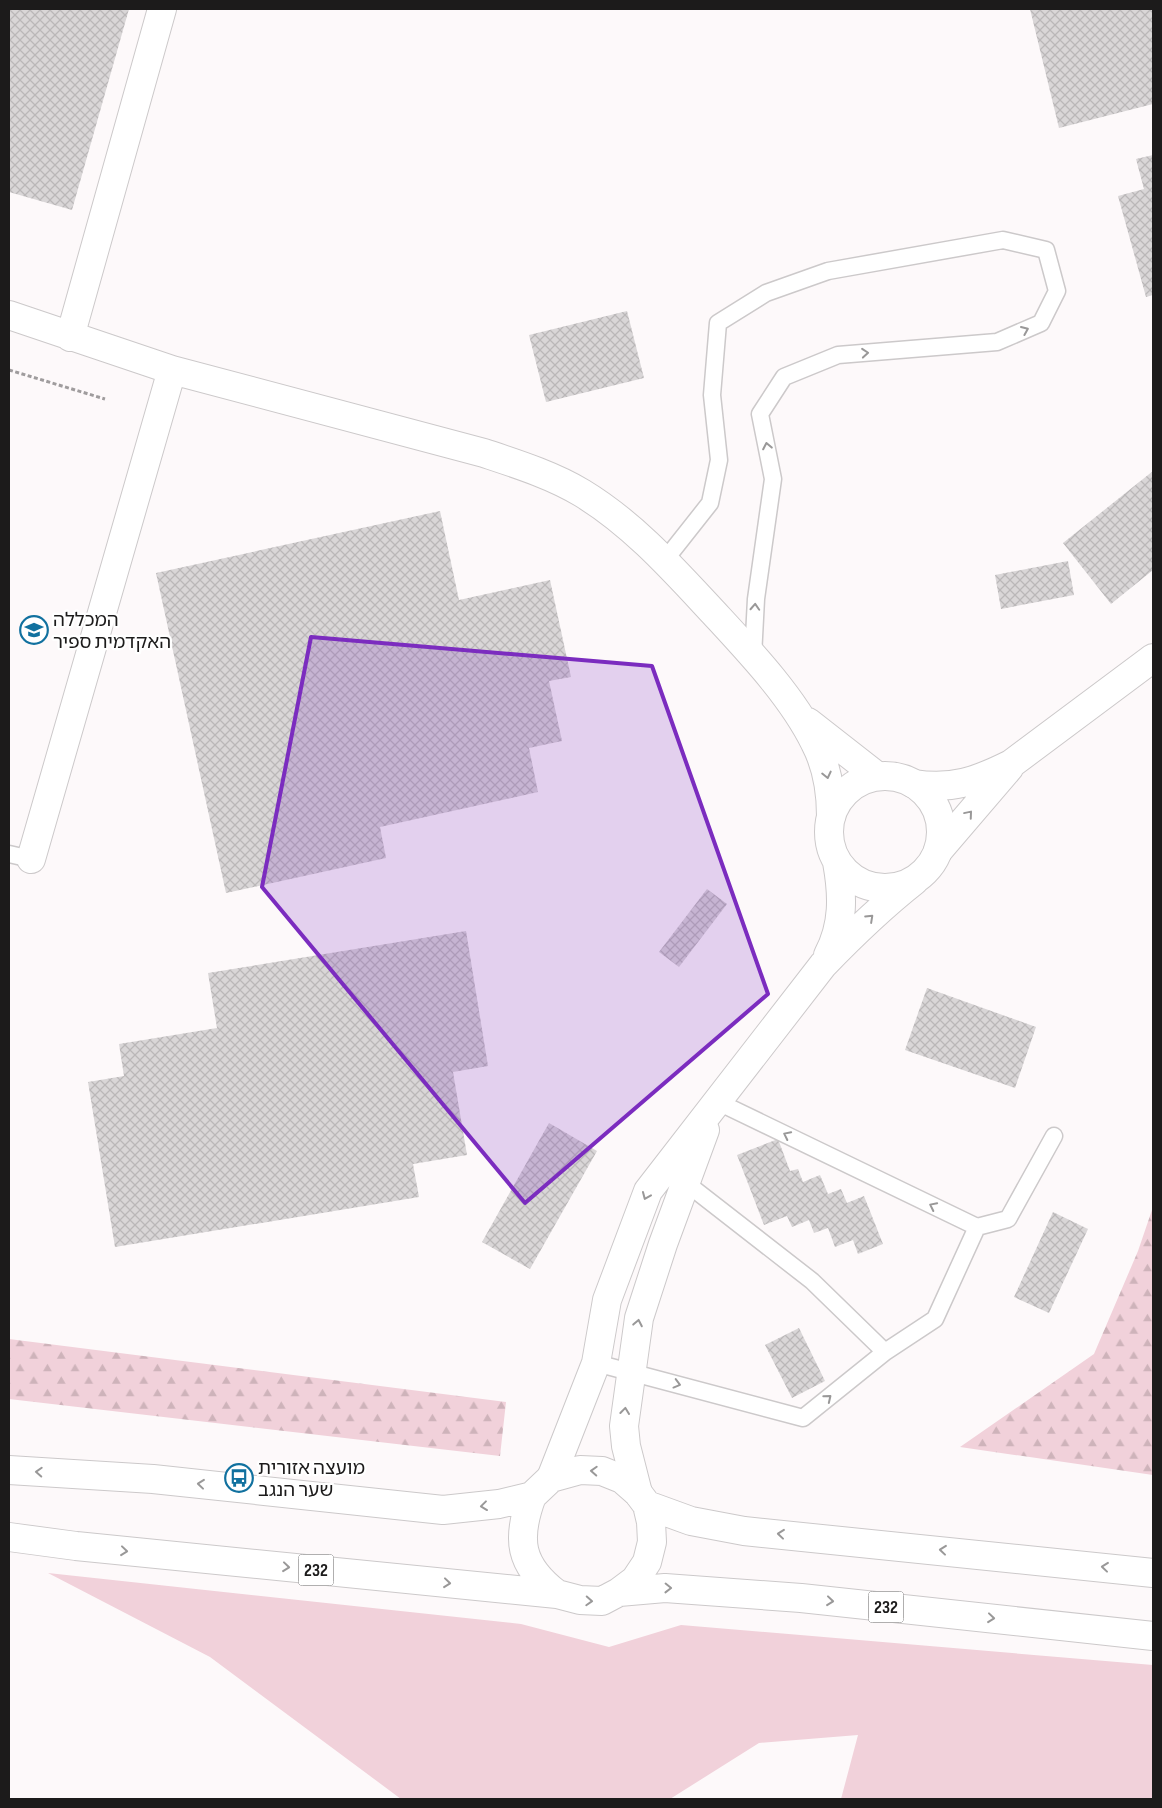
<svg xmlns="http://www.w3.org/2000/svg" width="1162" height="1808" viewBox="0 0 1162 1808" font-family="'Sofia Sans Condensed','Noto Sans Hebrew',sans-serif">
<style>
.green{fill:#f1d1da}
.forest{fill:url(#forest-firs)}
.building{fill:url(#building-cross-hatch)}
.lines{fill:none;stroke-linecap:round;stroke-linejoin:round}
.lane-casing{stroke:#ccc9ca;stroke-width:19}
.street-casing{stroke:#ccc9ca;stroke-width:30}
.secondary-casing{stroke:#ccc9ca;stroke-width:30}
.primary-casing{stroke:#ccc9ca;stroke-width:30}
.path{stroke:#9f9c9d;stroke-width:3;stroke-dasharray:4 2.5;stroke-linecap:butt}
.lane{stroke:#fff;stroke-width:16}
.street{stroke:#fff;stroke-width:28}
.secondary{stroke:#fff;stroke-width:28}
.primary{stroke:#fff;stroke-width:28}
.oneway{stroke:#999898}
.marked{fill:#7b2cbf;fill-opacity:0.2;stroke:#7b2cbf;stroke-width:4;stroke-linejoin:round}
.labels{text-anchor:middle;stroke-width:4.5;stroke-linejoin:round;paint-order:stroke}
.shield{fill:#fff;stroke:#605f5f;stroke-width:1}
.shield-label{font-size:18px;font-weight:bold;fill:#1c1b1b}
.poi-label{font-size:19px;fill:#1c1b1b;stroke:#fff;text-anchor:start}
</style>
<defs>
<pattern id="forest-firs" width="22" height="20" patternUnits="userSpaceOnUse" patternTransform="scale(1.25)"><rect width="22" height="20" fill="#f1d1da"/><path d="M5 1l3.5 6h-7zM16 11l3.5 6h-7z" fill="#ceb3ba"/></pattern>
<pattern id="building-cross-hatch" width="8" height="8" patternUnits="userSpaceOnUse" patternTransform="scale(1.25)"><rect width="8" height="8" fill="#d9d6d7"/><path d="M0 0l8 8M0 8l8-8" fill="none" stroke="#bab7b8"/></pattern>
</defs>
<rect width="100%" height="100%" fill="#fdf9fa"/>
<path class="green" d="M48,1573L521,1624L609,1647L681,1625L1153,1665V1799H841L858,1735L759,1743L670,1799H401L210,1657Z"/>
<path class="forest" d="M1153,1207V1475L960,1447L1094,1354L1138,1251Z
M9,1339L506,1402L500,1456L9,1399Z"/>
<path class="building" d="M9,9H129L72,210L9,192Z
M1030,9H1153V104L1059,128Z
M1153,155V295L1146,297L1118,196L1144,189L1136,159Z
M627,311L644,378L546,402L529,335Z
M1153,471V570L1111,604L1063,543Z
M440,511L459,600L550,580L571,677L549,681L562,741L529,748L538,792L380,827L386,858L226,893L156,573Z
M1068,561L1074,595L1001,609L995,575Z
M707,889L727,904L679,967L659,952Z
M466,931L488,1066L453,1072L467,1155L413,1164L419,1197L115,1247L88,1082L124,1076L119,1044L217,1028L208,973Z
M927,988L1036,1027L1015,1088L905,1050Z
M549,1123L597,1151L530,1269L482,1242Z
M778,1139L790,1171L798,1169L803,1182L820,1175L828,1194L841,1189L847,1203L864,1196L883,1244L858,1254L853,1240L835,1247L828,1228L814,1233L809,1220L792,1227L787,1216L764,1225L737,1155Z
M1053,1212L1088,1229L1049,1313L1014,1297Z
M799,1328L825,1381L792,1398L765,1345Z"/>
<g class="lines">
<defs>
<path id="lane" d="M665,560L710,503L719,460L712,395L718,323L766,293L828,271L1003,240L1046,250L1057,291L1041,323L997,342L838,355L784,377L760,414L773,479L756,599L753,656
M9,854L31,859
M716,1101L977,1227
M681,1179L812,1281L885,1352
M596,1363L803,1418L885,1352L935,1319L977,1227L1008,1219L1054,1136"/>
<path id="street" d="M9,315L172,370L484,453C517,464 552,475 582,493C633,524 673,569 713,612C749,651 792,696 815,743C827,766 831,790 831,816
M70,337L162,9
M808,722L877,776
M914,784C952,790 977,781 1011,764L1153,658
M938,851L1009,768
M31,859L172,370"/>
<path id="secondary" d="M829 832a56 56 0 1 1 112 0a56 56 0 1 1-112 0Z
M828,955C844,925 843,895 837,862
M551,1478L596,1363L607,1300L648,1191L823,965C852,935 881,907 914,881
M638,1493L626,1446L624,1426L639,1318L663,1244L705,1130"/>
<path id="primary" d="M9,1470L153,1479L443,1510L499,1504L532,1496L551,1478L580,1470L602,1471L622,1479L638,1493L647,1505L651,1522L652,1542L647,1562L635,1580L619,1592L602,1601L580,1600L557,1594L76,1546L9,1537
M532,1496C516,1539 519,1565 557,1594
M647,1505L691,1521L744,1531L1153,1573
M619,1592L665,1588L801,1598L1153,1636"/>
</defs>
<use href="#lane" class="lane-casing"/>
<use href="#street" class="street-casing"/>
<use href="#secondary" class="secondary-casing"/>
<use href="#primary" class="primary-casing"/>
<path class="path" d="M9,370L105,399"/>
<use href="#lane" class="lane"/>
<use href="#street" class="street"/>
<use href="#secondary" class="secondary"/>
<use href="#primary" class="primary"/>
</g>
<defs><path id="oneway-chevron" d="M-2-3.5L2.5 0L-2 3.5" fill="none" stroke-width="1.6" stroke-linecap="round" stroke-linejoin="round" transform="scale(1.25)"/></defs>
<g class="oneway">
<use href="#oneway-chevron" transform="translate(1025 330) rotate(-23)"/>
<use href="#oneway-chevron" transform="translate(865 353) rotate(-5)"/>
<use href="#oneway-chevron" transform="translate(767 446) rotate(-101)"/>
<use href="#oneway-chevron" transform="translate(755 607) rotate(-87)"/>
<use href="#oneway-chevron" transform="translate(827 775) rotate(77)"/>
<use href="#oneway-chevron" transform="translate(969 814) rotate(-50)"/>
<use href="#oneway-chevron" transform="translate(870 918) rotate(-43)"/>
<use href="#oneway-chevron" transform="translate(787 1135) rotate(-154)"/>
<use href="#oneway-chevron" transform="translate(646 1196) rotate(113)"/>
<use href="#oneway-chevron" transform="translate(933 1206) rotate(-154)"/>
<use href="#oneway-chevron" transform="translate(638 1323) rotate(-79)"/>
<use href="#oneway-chevron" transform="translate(677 1384) rotate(15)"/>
<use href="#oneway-chevron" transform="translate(828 1398) rotate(-39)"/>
<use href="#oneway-chevron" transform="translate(625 1411) rotate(-83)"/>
<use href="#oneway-chevron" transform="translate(594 1471) rotate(-177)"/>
<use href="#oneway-chevron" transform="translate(39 1472) rotate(-177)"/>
<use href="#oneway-chevron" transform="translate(201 1484) rotate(-174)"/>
<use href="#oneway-chevron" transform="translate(484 1506) rotate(173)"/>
<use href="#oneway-chevron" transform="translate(781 1534) rotate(-174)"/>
<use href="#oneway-chevron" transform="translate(943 1550) rotate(-174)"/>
<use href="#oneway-chevron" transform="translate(124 1551) rotate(6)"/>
<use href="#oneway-chevron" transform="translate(286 1567) rotate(6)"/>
<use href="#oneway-chevron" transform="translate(1105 1567) rotate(-174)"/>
<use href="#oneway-chevron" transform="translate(447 1583) rotate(6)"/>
<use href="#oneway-chevron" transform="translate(668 1588) rotate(1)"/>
<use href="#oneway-chevron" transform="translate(589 1601) rotate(3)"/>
<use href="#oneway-chevron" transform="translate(830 1601) rotate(6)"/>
<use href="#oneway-chevron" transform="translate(991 1618) rotate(6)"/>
</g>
<path class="marked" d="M311,637L652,666L768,994L525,1203L262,887Z"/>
<defs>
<symbol id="university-ring" viewBox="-11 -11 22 22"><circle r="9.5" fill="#fff" stroke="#11719f" stroke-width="1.5"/><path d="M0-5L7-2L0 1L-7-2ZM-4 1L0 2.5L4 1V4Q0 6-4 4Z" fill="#11719f"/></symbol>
<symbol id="bus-ring" viewBox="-11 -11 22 22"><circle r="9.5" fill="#fff" stroke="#11719f" stroke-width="1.5"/><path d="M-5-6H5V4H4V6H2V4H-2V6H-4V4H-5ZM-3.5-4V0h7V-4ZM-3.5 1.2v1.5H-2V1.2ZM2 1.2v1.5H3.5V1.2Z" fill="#11719f"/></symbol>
</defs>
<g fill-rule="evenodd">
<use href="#university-ring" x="18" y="614" width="32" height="32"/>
<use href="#bus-ring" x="223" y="1462" width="32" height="32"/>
</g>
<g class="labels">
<g class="shield">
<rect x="298.5" y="1554.5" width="35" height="31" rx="4"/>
<rect x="868.5" y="1591.5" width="35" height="31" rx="4"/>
</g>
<g class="shield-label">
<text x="316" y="1576">232</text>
<text x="886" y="1613">232</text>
</g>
<g class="poi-label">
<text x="53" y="626">המכללה<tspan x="53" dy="22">האקדמית ספיר</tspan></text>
<text x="258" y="1474">מועצה אזורית<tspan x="258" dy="22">שער הנגב</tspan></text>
</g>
</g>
<rect width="1162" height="1808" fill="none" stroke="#1c1b1b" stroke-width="20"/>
</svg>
